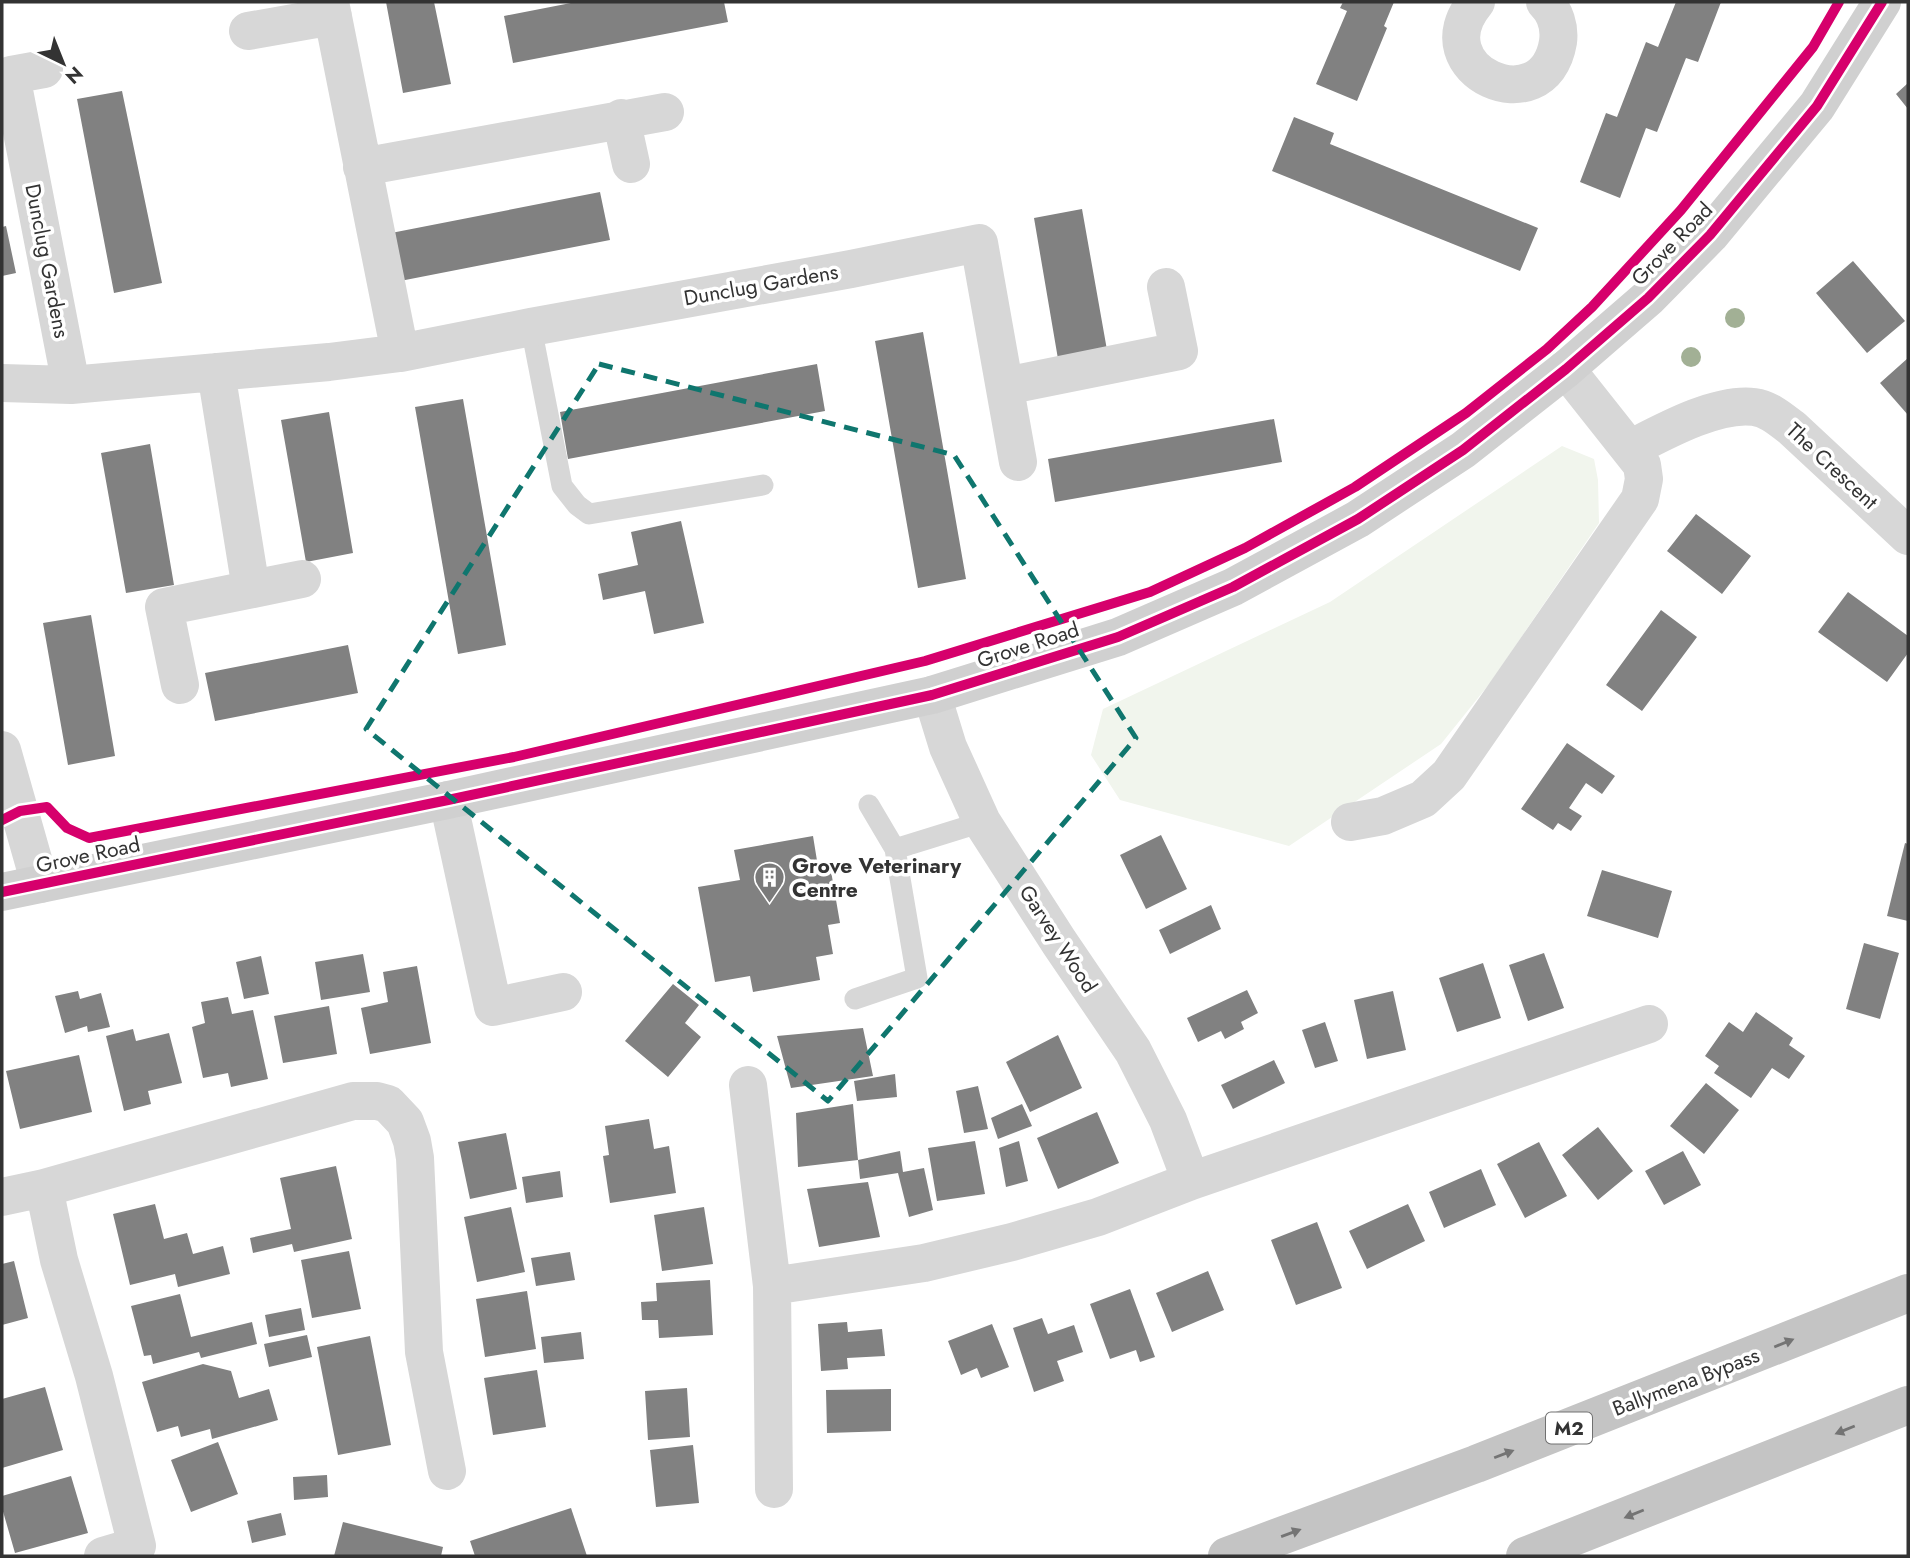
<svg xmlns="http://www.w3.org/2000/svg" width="1910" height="1558" viewBox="0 0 1910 1558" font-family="Jost,sans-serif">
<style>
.green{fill:#f1f5ed}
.building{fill:#818181}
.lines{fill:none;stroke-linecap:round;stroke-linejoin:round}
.lane{stroke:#d7d7d7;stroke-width:21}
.street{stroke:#d7d7d7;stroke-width:38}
.secondary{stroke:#d0d0d0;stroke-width:38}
.highway{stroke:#c4c4c4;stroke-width:38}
.cycleway-casing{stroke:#fff;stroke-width:15}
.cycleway{stroke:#d6006c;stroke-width:10}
.tree{fill:#a2b095}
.oneway{fill:#747474}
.marked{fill:none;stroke:#0f766e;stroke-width:5;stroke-dasharray:14 9;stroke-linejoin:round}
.labels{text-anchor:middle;stroke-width:7;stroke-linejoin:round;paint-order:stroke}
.shield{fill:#fff;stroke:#707070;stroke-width:2}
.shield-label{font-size:19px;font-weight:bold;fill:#333}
.street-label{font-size:21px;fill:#333;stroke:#fff}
.poi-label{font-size:21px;font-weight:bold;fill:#333;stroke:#fff;text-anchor:start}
</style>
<rect width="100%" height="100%" fill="#fff"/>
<path class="green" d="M1562,446L1594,459L1598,480L1599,523L1490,683L1441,744L1289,846L1120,800L1091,755L1103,709L1330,602Z"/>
<path class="building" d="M386,2H434L451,84L403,93Z
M576,2H724L728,22L513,63L504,16Z
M1343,2H1394L1384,26L1387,28L1357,101L1316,84L1347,11L1340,8Z
M1676,2H1721L1698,62L1686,58L1657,132L1646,128L1620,198L1580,182L1606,113L1617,117L1646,42L1658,47Z
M1908,83V109L1896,94Z
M122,91L162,283L114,293L77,99Z
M1294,117L1334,133L1330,144L1538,228L1520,271L1272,171Z
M600,192L610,240L395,282L386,234Z
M1082,209L1107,350L1058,359L1034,218Z
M6,226L16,273L2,276V227Z
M1853,261L1905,321L1867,353L1816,293Z
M923,332L966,579L918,588L875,341Z
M1908,358V415L1880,383Z
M817,364L825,411L568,459L560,412Z
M463,399L506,645L458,654L415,407Z
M329,412L353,553L306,562L281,420Z
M1274,419L1282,462L1055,502L1048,459Z
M150,444L174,585L126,593L101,453Z
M1696,514L1751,556L1722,594L1667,551Z
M681,521L704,623L654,634L645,591L603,600L598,574L638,565L631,532Z
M1848,592L1908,636V653L1887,682L1818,632Z
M1661,610L1697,637L1642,711L1606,685Z
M91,615L115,756L68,765L43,623Z
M348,645L358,693L215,721L205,673Z
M1567,743L1615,776L1602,794L1586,783L1569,808L1582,816L1571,831L1558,823L1553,830L1521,809Z
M1161,835L1187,889L1146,909L1120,855Z
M813,836L819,873L831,871L840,923L828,925L833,954L816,957L820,980L753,992L750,976L715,982L698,887L740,880L734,850Z
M1905,843L1908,844V921L1887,916Z
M1602,870L1672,891L1658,938L1587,916Z
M1211,905L1221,929L1170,954L1159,930Z
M1864,943L1899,953L1880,1019L1846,1009Z
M1544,953L1564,1008L1528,1021L1509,965Z
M363,954L370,992L321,1000L315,962Z
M261,956L269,994L244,999L236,962Z
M1483,963L1501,1018L1457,1032L1439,978Z
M417,966L431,1043L370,1054L361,1008L388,1002L383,972Z
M673,984L699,1005L685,1023L701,1037L668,1077L625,1041Z
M1247,990L1258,1013L1241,1022L1244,1029L1225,1039L1221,1031L1198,1042L1187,1018Z
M78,991L80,999L101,993L110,1027L88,1032L87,1026L65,1033L55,996Z
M1393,991L1406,1050L1367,1059L1354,1000Z
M228,997L232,1014L253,1010L268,1079L231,1087L228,1073L203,1078L192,1027L205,1023L201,1002Z
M329,1006L337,1054L283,1063L274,1016Z
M1756,1012L1793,1038L1789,1045L1805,1056L1789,1079L1772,1068L1751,1098L1714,1073L1719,1066L1705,1056L1729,1022L1743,1032Z
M1325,1022L1338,1061L1315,1068L1302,1030Z
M863,1028L873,1076L791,1088L777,1036Z
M133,1029L136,1041L169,1033L182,1083L148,1091L151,1104L124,1111L106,1036Z
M1058,1035L1082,1088L1030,1112L1006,1062Z
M79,1055L92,1112L20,1129L6,1071Z
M1274,1060L1285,1083L1233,1109L1221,1085Z
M895,1074L897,1097L857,1101L854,1081Z
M1706,1083L1739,1110L1704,1154L1670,1126Z
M978,1086L988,1129L964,1133L956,1091Z
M853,1104L858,1160L798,1167L796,1113Z
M1022,1104L1032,1126L998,1139L991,1118Z
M1097,1112L1119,1163L1058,1189L1037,1138Z
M649,1119L654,1149L669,1146L676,1193L610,1203L603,1156L609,1155L605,1126Z
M1598,1127L1633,1171L1598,1200L1562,1155Z
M506,1133L517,1189L470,1199L458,1142Z
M975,1141L985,1194L937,1201L928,1148Z
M1019,1141L1028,1181L1006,1187L999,1148Z
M1539,1142L1567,1196L1525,1218L1497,1164Z
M900,1151L903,1172L924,1168L933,1210L909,1217L898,1173L860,1179L858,1160Z
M1683,1151L1701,1185L1664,1205L1645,1171Z
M336,1166L352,1239L294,1252L292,1244L253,1253L250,1238L291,1229L280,1178Z
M1481,1169L1496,1205L1444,1228L1429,1192Z
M560,1171L563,1197L526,1203L522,1177Z
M868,1182L880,1237L819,1247L807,1189Z
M155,1204L164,1239L187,1233L193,1254L223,1246L230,1274L178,1287L175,1274L130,1285L113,1214Z
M1408,1204L1425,1241L1367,1269L1349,1231Z
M511,1207L525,1272L477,1282L464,1217Z
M704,1207L713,1264L662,1271L654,1215Z
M1317,1222L1342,1288L1296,1305L1271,1240Z
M349,1251L361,1309L312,1318L301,1260Z
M570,1252L575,1280L536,1286L531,1258Z
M14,1261L28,1318L2,1325V1264Z
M1208,1271L1224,1310L1172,1332L1156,1293Z
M710,1280L713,1335L659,1338L658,1320H642L641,1302L657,1301L656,1283Z
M1130,1289L1155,1357L1140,1362L1136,1350L1110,1359L1090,1304Z
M527,1291L536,1349L485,1357L476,1299Z
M180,1294L191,1337L252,1322L257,1344L201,1358L199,1352L153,1364L151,1355L144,1356L131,1306Z
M301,1308L305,1330L269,1337L265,1315Z
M1042,1318L1048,1334L1074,1325L1083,1352L1057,1361L1064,1381L1034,1392L1013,1328Z
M847,1322L848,1332L882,1329L885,1356L847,1358L848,1369L821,1371L818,1324Z
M992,1324L1009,1367L981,1378L977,1368L961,1375L948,1341Z
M581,1332L584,1359L544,1363L541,1337Z
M307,1335L312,1357L269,1367L264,1344Z
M370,1336L391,1445L338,1455L317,1347Z
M203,1364L231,1371L239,1398L269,1389L278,1420L212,1439L210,1429L181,1437L178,1426L157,1432L142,1382Z
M537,1370L546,1427L493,1435L484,1378Z
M45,1387L63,1450L2,1468V1399Z
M687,1388L690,1437L648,1440L645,1391Z
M891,1389V1431L827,1433L826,1390Z
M218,1442L238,1494L191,1512L171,1460Z
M693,1445L699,1503L656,1507L650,1450Z
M327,1475L328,1497L294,1500L293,1477Z
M71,1476L88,1533L15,1553L2,1508V1496Z
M571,1508L587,1556H475L470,1541Z
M281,1513L286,1535L252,1543L247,1521Z
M343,1522L443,1547L441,1556H334Z"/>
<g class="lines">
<path class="lane" d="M531,327L562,486L577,505L589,514L763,485
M895,849L982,822
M855,999L917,978L895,849L869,805"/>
<path class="street" d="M330,2L400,353
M1476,2C1419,70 1544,126 1558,42C1560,27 1555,12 1545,2
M248,31L333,16
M44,69L11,75L71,385
M621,118L631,164
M362,167L665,112
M216,372L251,589
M2,383L71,385L329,362L400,353L531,327L851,269L979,243L1018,462
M1005,386L1179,351L1166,287
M1630,449C1663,432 1717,402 1754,407C1769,409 1780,419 1792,428L1908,536
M180,685L164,607L302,579
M932,695L948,747L982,822L1059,942L1133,1051L1168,1120L1191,1181
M2,750L40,884
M448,800L493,1007L563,992
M1350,822L1383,816L1423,799L1449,775L1640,499L1644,479L1642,465L1566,369
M748,1085L772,1286L774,1489
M44,1188L59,1260L94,1376L137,1546L103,1556
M2,1197L44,1188L353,1101H377L388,1104L405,1122L412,1141L415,1158L424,1352L447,1471
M772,1286L924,1263L1012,1242L1098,1217L1191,1181L1649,1024"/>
<path class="secondary" d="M2,892L448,800L932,695L1118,637L1233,587L1358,519L1463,450L1566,369L1648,298L1710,235L1817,106L1882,2"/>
<path class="highway" d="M1227,1556L1476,1464L1908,1293
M1525,1556L1908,1405"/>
<defs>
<path id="cycleway" d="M2,820L20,811L47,807L67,828L89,838L514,757L925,661L1150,592L1245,548L1355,487L1466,413L1547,349L1592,307L1681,210L1813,47L1839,2
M2,892L448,800L932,695L1118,637L1233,587L1358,519L1463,450L1566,369L1648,298L1710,235L1817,106L1882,2"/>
</defs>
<use href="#cycleway" class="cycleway-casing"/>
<use href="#cycleway" class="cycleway"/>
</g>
<g class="tree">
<circle cx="1735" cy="318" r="10"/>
<circle cx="1691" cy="357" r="10"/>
</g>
<defs><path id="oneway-solid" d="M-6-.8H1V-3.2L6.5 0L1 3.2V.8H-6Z" transform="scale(1.75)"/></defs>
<g class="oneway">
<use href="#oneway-solid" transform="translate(1784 1343) rotate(-22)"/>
<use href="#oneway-solid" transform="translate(1845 1430) rotate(158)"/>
<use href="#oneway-solid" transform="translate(1504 1454) rotate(-21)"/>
<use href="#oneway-solid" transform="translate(1634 1514) rotate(158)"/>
<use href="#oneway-solid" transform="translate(1291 1533) rotate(-20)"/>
</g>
<path class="marked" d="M599,364L954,455L1136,738L828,1101L366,729Z"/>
<defs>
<symbol id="building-pin" viewBox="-11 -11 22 30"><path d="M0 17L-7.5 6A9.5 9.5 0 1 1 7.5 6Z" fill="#7a7a7a" stroke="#fff"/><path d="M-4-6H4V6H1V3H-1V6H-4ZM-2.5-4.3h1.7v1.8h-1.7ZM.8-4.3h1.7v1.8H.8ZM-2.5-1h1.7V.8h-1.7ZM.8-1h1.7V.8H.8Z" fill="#fff"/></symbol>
</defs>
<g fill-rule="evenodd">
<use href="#building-pin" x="752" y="860" width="35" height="47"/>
</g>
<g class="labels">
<rect class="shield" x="1546" y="1412.5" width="46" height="31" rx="5"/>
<g class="shield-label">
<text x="1569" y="1435">M2</text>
</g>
<g class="street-label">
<text transform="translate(1672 244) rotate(-46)" y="7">Grove Road</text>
<text transform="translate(47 261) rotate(79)" y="7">Dunclug Gardens</text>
<text transform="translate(761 285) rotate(-10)" y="7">Dunclug Gardens</text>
<text transform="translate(1832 466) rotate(43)" y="7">The Crescent</text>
<text transform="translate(1028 645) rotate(-18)" y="7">Grove Road</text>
<text transform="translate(88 855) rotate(-12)" y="7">Grove Road</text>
<text transform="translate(1058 939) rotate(57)" y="7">Garvey Wood</text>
<text transform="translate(1686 1382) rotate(-21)" y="7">Ballymena Bypass</text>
</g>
<g class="poi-label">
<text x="792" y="873">Grove Veterinary<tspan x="792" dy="24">Centre</tspan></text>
</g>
</g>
<rect width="1910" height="1558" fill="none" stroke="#333333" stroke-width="7"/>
<g transform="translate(63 63) rotate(137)" stroke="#ffffff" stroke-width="5" paint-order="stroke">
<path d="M0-5L12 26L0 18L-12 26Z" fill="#333333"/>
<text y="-10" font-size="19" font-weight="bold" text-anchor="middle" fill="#333333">N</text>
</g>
</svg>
